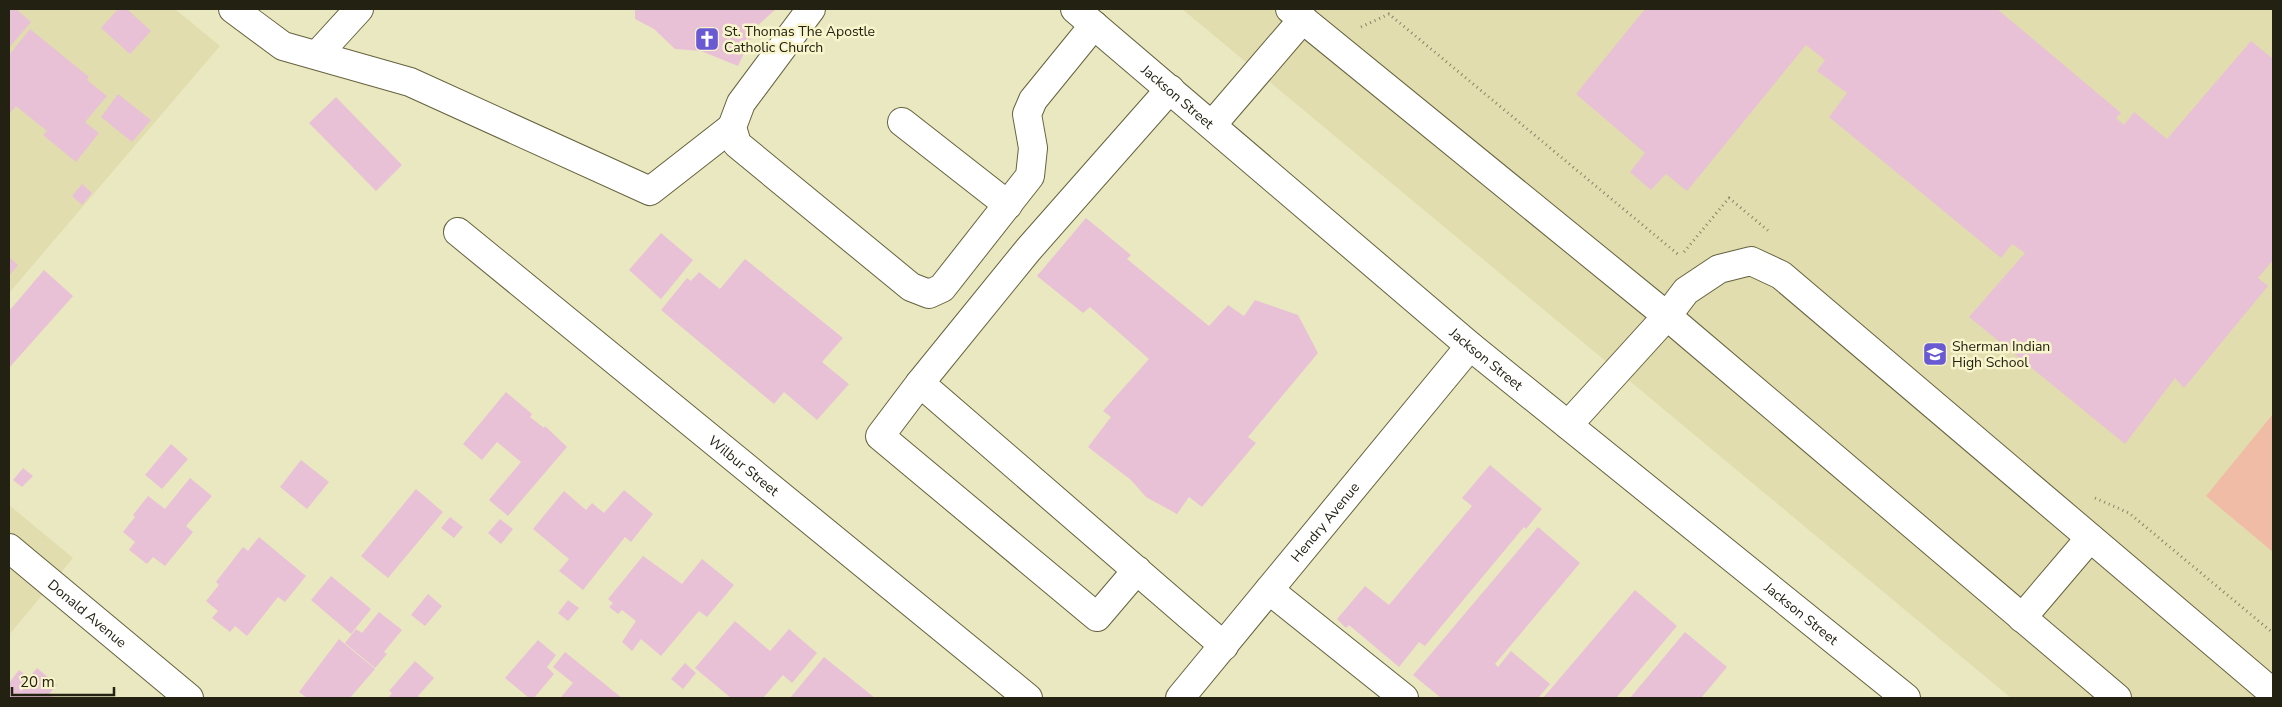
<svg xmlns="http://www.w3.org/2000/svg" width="2282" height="707" viewBox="0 0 2282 707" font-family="'Nunito Sans',sans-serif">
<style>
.built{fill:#e1ddae}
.green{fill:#f1bca5}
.building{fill:#e8c1d6}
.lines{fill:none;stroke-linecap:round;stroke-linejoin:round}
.minor-casing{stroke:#65623f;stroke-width:30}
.path{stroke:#858469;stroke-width:3;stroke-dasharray:1 4;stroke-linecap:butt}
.minor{stroke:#fff;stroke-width:28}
.labels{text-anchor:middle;stroke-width:5;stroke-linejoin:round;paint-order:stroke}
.poi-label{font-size:14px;fill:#222112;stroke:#f8f5cd;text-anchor:start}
.street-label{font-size:14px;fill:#222112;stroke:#f8f5cd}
</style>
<rect width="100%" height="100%" fill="#eae8c0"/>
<path class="built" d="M9,9H175L220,46L9,293Z
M1182,9H2273V698H2011Z
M9,505L73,558L9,635Z"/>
<path class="green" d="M2273,414V552L2206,496Z"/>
<path class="building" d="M9,9H16L31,22L9,48Z
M118,9H127L151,31L130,54L101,28Z
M635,9H776L756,27L738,66L701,51L675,49L654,29L635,19Z
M1645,9H1997L2121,113L2116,118L2124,125L2134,112L2167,139L2251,41L2273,59V260L2258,278L2268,286L2184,388L2175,378L2125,444L1969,317L2025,253L2012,244L2001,258L1829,117L1847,93L1817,71L1825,60L1806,45L1687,191L1666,174L1651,190L1630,172L1645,153L1576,94Z
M30,29L89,77L87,80L107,96L85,122L99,133L76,162L43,135L47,131L16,106L9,114V55Z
M118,94L151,120L132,142L101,117Z
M336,97L402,165L376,191L309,123Z
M82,184L92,193L82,205L72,196Z
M1086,218L1131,255L1127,259L1209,326L1228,305L1244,316L1255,300L1298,315L1318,353L1248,437L1256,443L1202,507L1189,497L1177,514L1146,497L1131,480L1088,447L1111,417L1103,411L1149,359L1090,307L1083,313L1037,276Z
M661,233L693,260L661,299L629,270Z
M9,257L18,265L9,276Z
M745,259L843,338L822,362L849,384L817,420L784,392L774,404L661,310L687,278L691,281L699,272L720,289Z
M44,270L73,296L9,368V311Z
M506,392L532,414L530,417L544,428L545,426L567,447L508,516L489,500L521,462L497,442L482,460L463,444Z
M171,444L188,459L162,489L145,475Z
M301,460L329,482L307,509L280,487Z
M1490,465L1542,509L1526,529L1524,527L1425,646L1419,642L1399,667L1349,625L1346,628L1337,619L1365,586L1389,605L1472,506L1462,498Z
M23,468L33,476L22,487L13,480Z
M190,478L212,496L186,526L193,532L165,566L153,557L147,564L129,550L135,542L123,532L135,517L133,515L148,496L165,509Z
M416,489L443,512L388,578L361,556Z
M624,490L653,514L631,542L625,537L583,590L559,571L569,559L533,529L564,491L586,510L592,503L604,513Z
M450,517L463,527L454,538L441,528Z
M500,519L513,529L501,544L488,533Z
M1538,527L1580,563L1495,664L1498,667L1511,651L1550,684L1538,698H1441L1413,675Z
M259,537L306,576L285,602L278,597L247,636L235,626L230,632L212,618L218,611L206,601L219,585L216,582L243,547L248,551Z
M643,556L682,584L702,559L734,585L707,617L699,611L661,656L641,639L632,651L622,642L636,621L622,610L618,614L609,607L613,603L608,599Z
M331,576L371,609L351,634L311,600Z
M1635,590L1677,626L1616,698H1543Z
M428,594L442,606L425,626L411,615Z
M568,600L579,608L568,621L558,613Z
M379,612L402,630L384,652L387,654L375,668L345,643L356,629L362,633Z
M735,621L770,651L789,629L817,653L792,683L783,675L763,698H731L695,668Z
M1685,632L1727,667L1701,698H1630Z
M339,639L375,669L350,698H307L299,692Z
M538,640L556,655L547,667L554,674L534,698H529L505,678Z
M565,652L622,698L561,697L573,683L553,667Z
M824,657L875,698H790Z
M415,661L434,678L418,696L421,698H388L392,693L389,691Z
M685,663L696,673L683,689L671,679Z
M37,668L57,685L49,694L54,698H9V683L19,670L29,678Z"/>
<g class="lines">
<defs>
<g id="minor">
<path d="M233,9L283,46L410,82L650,191L732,127"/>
<path d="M811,9L741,103L732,127L737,144L911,287L929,294L942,288L1030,176L1033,148L1027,114L1033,100L1094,25"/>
<path id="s1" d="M1075,9L1470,346L1906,698"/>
<path d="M1290,9L1667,316L2117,698"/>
<path d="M317,55L359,9"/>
<path d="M902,122L1008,205"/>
<path d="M1212,125L1303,19"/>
<path id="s2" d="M458,232L1028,698"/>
<path d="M920,383L1028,250L1170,89"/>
<path d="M1568,425L1667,316L1686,291L1719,269L1751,261L1781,275L2273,693"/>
<path id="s3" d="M9,548L189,698"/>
<path d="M1137,570L1097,617L880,436L920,383L1224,646"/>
<path d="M1269,590L1404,698"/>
<path d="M2022,618L2090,538"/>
<path id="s4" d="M1180,698L1470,346"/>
</g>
</defs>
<use href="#minor" class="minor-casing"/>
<path class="path" d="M1361,27L1389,14L1680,256
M1684,252L1729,198L1771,233
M2095,498L2129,513L2273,633"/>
<use href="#minor" class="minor"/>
</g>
<defs>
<symbol id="church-square" viewBox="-11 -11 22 22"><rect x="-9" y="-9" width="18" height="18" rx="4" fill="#695ad3" stroke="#f8f5cd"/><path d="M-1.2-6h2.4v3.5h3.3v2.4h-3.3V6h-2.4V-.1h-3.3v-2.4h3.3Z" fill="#fff"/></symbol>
<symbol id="school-square" viewBox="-11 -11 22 22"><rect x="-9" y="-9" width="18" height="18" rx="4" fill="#695ad3" stroke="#f8f5cd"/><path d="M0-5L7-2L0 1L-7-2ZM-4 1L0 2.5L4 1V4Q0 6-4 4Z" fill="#fff"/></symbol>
</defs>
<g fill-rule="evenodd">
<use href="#church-square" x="693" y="25" width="28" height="28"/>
<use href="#school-square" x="1921" y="340" width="28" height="28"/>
</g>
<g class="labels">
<g class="poi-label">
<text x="724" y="36">St. Thomas The Apostle<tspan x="724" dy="16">Catholic Church</tspan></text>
<text x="1952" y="351">Sherman Indian<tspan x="1952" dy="16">High School</tspan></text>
</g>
<g class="street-label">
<text dy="5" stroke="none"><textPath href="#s1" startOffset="135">Jackson Street</textPath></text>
<text dy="5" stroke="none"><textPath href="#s1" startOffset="540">Jackson Street</textPath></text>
<text dy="5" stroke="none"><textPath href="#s2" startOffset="369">Wilbur Street</textPath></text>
<text dy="5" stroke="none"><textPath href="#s4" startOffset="228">Hendry Avenue</textPath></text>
<text dy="5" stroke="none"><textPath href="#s3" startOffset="102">Donald Avenue</textPath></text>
<text dy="5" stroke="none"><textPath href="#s1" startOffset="945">Jackson Street</textPath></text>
</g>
</g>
<rect width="2282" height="707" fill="none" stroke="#222112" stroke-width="20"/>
<path d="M12 687v8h102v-8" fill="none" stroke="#222112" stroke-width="2.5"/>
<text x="20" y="687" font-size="15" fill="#222112" stroke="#f8f5cd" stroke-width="4" paint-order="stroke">20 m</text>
</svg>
